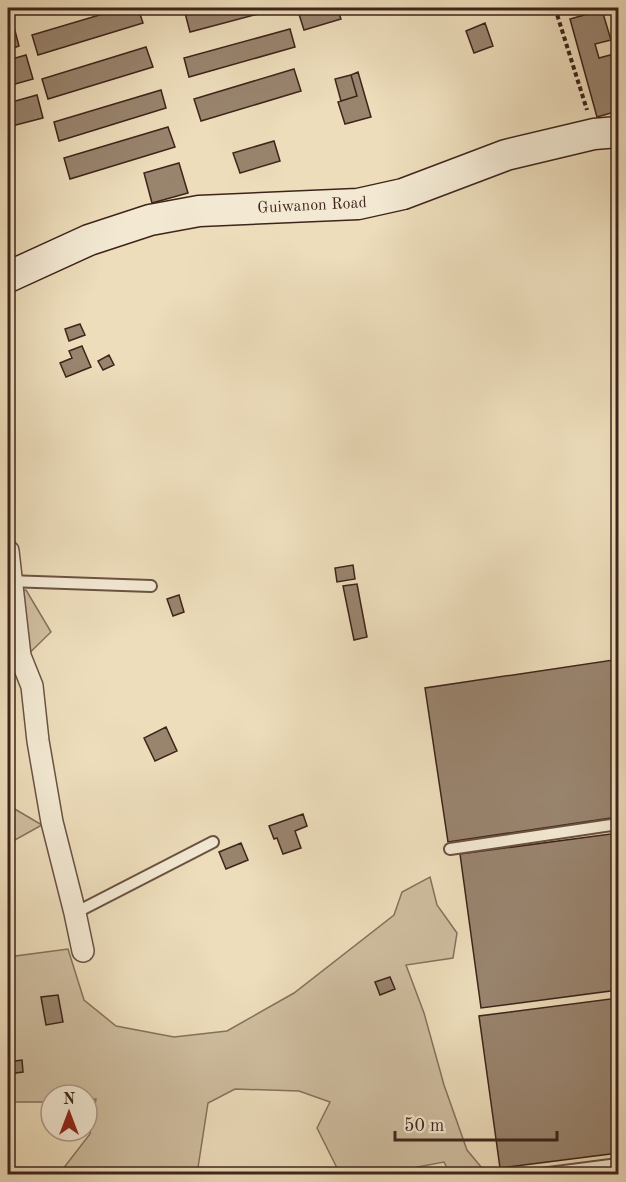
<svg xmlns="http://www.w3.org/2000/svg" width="626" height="1182" viewBox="0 0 626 1182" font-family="'Old Standard TT',serif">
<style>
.green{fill:#cfbea0;stroke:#86715d;stroke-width:1.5}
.building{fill:#99846e;stroke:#3e241a;stroke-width:1.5}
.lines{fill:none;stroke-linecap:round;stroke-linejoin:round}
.lane-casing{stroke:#6a5242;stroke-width:14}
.street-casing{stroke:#6a5242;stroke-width:24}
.secondary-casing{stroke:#3e241a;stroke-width:33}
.path{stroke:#3e241a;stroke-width:4;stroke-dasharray:4.5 3;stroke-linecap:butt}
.lane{stroke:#f3e9d3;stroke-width:10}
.street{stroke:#f3e9d3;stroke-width:21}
.secondary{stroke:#f3e9d3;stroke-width:30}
.labels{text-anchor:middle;stroke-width:4.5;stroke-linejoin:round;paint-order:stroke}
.street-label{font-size:16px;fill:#3e241a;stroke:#f3e9d3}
</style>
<rect width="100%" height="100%" fill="#edddbb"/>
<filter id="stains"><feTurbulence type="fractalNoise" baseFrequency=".00333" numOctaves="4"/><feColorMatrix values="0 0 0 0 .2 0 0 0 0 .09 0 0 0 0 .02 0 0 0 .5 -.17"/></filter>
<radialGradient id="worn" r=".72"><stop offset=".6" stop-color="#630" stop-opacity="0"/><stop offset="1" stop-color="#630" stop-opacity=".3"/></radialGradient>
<path class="green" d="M26,590L51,632L13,669L8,671V592Z
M8,805L42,825L15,840H8Z
M430,877L437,905L457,933L453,958L406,965L424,1013L444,1085L467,1150L487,1174H450L444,1162L396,1171L389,1174H340L317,1128L330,1102L299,1091L235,1089L208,1103L197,1174H59L90,1134L96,1099H87V1095H51V1102H8V957L68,949L84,1000L116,1026L174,1037L227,1031L294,993L394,915L402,892Z"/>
<path class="building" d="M123,8H138L143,23L38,55L32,35Z
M206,8H281L190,32L185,13Z
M297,8H337L341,19L304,30Z
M602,10L611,40L595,44L599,58L614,54L618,68V111L597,117L570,19Z
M485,23L493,46L474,53L466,31Z
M14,27L19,46L8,50V29Z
M290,29L295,47L189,77L184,58Z
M146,47L153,67L48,99L42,79Z
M26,55L33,79L8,86V60Z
M294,69L301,91L201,121L194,99Z
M358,72L371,117L345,124L338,102L357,96L351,75Z
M351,75L357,96L341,101L335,79Z
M161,90L166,108L59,141L54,122Z
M37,95L43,118L8,127V103Z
M168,127L175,147L70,179L64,158Z
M274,141L280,161L240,173L233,153Z
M179,163L188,193L152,203L144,173Z
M80,324L85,335L69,341L65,329Z
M82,346L91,367L66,377L60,363L72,358L69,351Z
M109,355L114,365L103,370L98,361Z
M353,565L355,579L337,582L335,568Z
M357,584L367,637L354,640L343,586Z
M179,595L184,612L173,616L167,599Z
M613,660L618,697V817L448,842L425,688Z
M166,727L177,751L155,761L144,738Z
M303,814L307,826L295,831L301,848L283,854L277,838L274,839L269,826Z
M618,833V990L481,1008L460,854Z
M241,843L248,860L226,869L219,852Z
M390,977L395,989L380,995L375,982Z
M58,995L63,1022L46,1025L41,997Z
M618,998V1153L500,1168L479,1016Z
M22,1060L23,1072L8,1074V1062Z"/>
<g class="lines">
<defs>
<path id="lane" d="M8,581L151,586
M450,849L618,824
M75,913L213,842
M541,1174L618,1164"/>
<path id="street" d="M8,551L20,656L32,686L38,741L52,822L75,913L83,951"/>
<path id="secondary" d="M8,277L89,240L150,220L199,211L358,204L403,194L506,155L594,134L618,132"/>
</defs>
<use href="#lane" class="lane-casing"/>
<use href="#street" class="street-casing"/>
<use href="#secondary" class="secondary-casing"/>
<path class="path" d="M555,8L587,110"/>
<use href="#lane" class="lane"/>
<use href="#street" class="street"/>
<use href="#secondary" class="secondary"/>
</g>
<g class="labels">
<g class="street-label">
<text transform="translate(312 204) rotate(-3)" y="6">Guiwanon Road</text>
</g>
</g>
<rect width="626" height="1182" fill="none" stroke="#edddbb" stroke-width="30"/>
<rect x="9" y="9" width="608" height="1164" fill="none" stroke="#3e241a" stroke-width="3"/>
<rect x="15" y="15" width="596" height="1152" fill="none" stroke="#3e241a" stroke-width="1.5"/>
<g transform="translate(69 1113)"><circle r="28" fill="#f3e9d3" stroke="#ab9a89" stroke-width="1.5"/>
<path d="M0-4.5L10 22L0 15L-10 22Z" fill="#8f2418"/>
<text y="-9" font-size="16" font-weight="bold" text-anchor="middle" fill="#3e241a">N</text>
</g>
<path d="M395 1131v9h162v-9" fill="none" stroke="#3e241a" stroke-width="3"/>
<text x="404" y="1131" font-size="18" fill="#3e241a" stroke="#f3e9d3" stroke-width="4.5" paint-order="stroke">50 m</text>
<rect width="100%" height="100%" filter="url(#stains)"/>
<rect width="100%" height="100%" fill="url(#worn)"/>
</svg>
